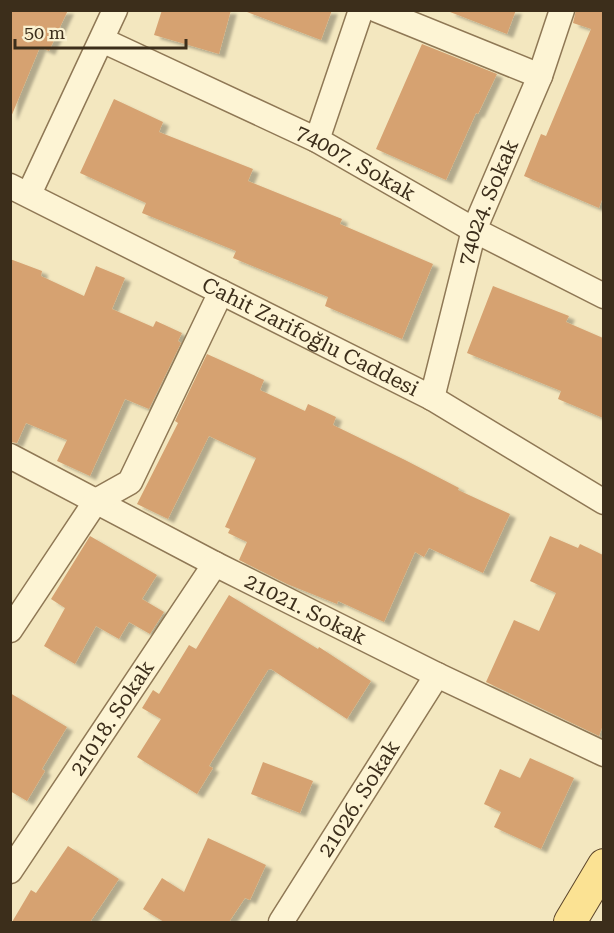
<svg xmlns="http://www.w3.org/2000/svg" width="614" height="933" viewBox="0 0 614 933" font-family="'Roboto Serif',serif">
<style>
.building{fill:#d6a271;filter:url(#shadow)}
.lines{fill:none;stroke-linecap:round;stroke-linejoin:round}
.minor-casing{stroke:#8f7855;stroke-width:27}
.major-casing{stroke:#5c452a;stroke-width:34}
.minor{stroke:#fdf4d4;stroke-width:24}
.major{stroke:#fbe293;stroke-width:32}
.labels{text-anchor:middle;stroke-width:5;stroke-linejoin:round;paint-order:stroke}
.street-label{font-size:21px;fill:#3c2e1b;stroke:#faf1d0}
</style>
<defs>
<filter id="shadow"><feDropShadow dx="6" dy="4" stdDeviation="1.5" flood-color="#0004"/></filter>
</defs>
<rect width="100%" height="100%" fill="#f3e7bf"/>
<path class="building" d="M10,10H68L49,51L40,47L11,117Z
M162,10H231L219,54L154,35Z
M247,10H332L321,40L247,12Z
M450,10H516L507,34L450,12Z
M576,10H603V197L599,208L524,176L541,134L546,136L591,29L573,23Z
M422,44L497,74L478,114L476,113L446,180L376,149Z
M114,99L163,122L159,132L253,169L248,181L342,219L340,224L433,264L402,339L325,306L328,297L233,258L236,251L142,213L146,203L80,173Z
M10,259L42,271L41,276L84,296L96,266L125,278L112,309L153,327L156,321L182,333L178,341L181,343L149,409L125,399L90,476L57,461L67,440L26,423L17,443L10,442Z
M493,286L569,316L566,322L603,338V418L558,399L561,391L467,353Z
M207,354L264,380L260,390L305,411L308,404L336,417L333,425L405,460L459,488L458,490L510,514L483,573L429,548L424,557L415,552L384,622L338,601L337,604L287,584L239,560L247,542L228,533L230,529L225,527L256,458L209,436L168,519L137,504L178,423L175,421Z
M90,536L157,575L142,599L164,612L150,634L129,622L119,639L96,626L75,664L44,646L65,608L51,599Z
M550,536L578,548L580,544L603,555V725L599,736L486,682L514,620L539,631L556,593L530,581Z
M229,595L318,649L319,647L371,681L347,719L271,669L268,670L209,766L213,768L197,794L137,757L161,719L142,708L153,690L159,694L189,645L196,649Z
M10,693L67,727L42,769L45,771L27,801L10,791Z
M530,758L574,778L541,849L494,827L501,812L484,804L500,769L520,778Z
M263,762L313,781L300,813L251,794Z
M208,838L266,865L250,900L245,898L229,922H164L143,909L162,878L184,892Z
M68,846L119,879L90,922H12L31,890L36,893Z"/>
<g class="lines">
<defs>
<g id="minor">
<path d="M377,10L540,76"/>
<path id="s1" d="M102,40L317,140L474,230L604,296"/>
<path d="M317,140L361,10"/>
<path id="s2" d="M10,186L432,398L604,502"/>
<path d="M29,194L115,10"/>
<path id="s3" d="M432,398L474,230L540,76L562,10"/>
<path id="s4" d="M10,456L215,564L437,675L604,754"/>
<path d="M10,630L96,501L130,482L221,292"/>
<path id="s5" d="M10,871L215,564"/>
<path id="s6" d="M281,922L437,675"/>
</g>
<path id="major" d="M570,922L604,865"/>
</defs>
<use href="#minor" class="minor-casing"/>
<use href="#major" class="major-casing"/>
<use href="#minor" class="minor"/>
<use href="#major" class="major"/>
</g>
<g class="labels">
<g class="street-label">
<text dy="7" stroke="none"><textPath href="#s1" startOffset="282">74007. Sokak</textPath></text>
<text dy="7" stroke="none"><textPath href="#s3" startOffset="204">74024. Sokak</textPath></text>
<text dy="7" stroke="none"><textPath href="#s2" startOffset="336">Cahit Zarifoğlu Caddesi</textPath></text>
<text dy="7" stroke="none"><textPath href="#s4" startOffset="333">21021. Sokak</textPath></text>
<text dy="7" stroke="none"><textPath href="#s5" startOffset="184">21018. Sokak</textPath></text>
<text dy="7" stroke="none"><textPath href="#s6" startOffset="146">21026. Sokak</textPath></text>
</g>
</g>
<rect width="614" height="933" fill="none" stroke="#3c2e1b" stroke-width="24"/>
<path d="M15 39v9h171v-9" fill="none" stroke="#3c2e1b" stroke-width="3"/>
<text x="24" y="39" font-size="18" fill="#3c2e1b" stroke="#faf1d0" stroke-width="4.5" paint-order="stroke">50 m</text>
</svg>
